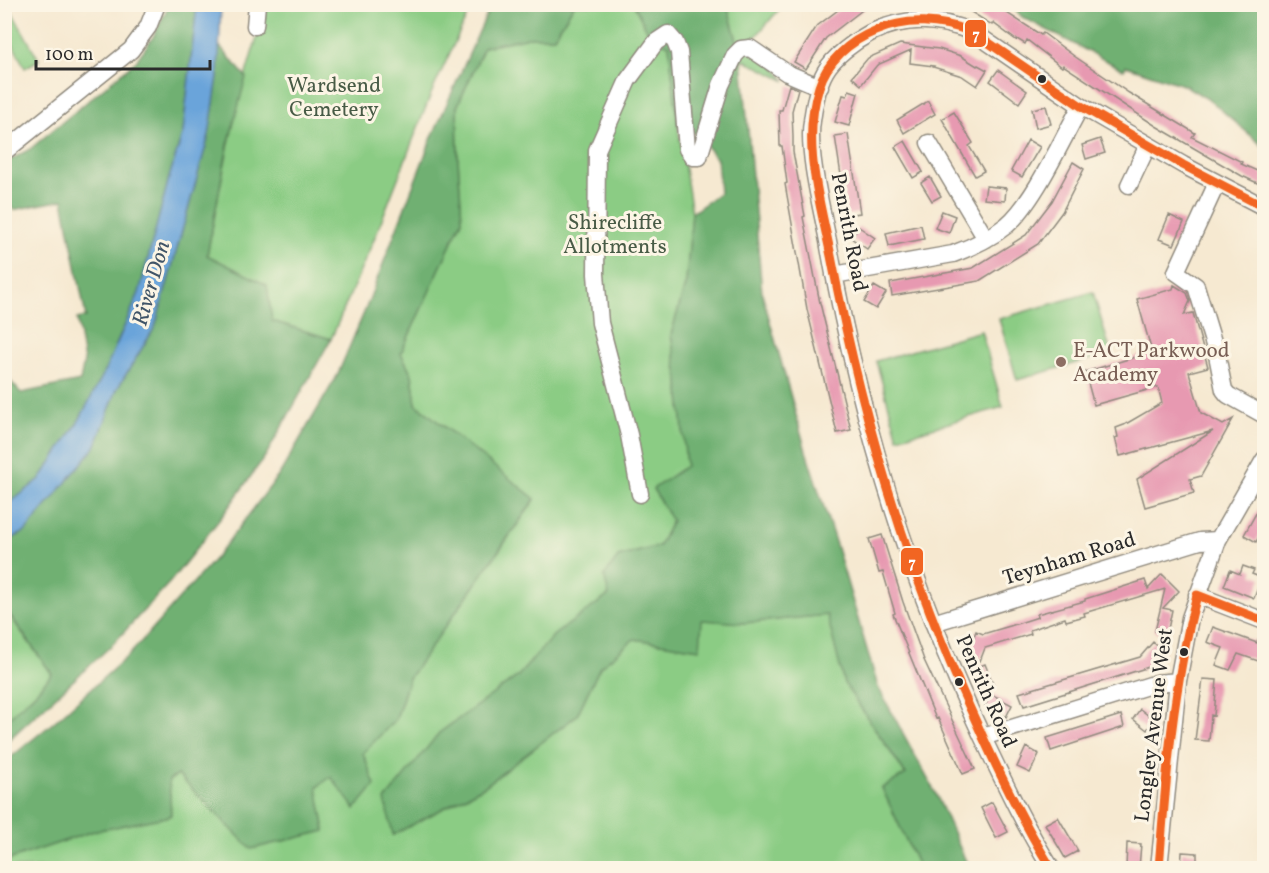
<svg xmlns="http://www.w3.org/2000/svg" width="1269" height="873" viewBox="0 0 1269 873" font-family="Vollkorn,serif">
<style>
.green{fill:#8bcc84;stroke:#5b7c58;stroke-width:1.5}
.forest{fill:#70b072;stroke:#4e6e4e;stroke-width:1.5}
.water{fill:#6aa4da;stroke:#4a6882;stroke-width:1.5}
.building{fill:#e799b1}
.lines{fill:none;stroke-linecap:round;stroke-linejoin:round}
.minor-casing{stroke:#908a7e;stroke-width:19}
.minor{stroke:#fff;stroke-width:16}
.bus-1-casing{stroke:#fcf5e5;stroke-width:14}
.bus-1{stroke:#f26522;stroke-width:9}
.bus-dot{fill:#2b2b2b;stroke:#fcf5e5;stroke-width:2}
.education-dot{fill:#8d6e63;stroke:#fcf5e5;stroke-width:2}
.labels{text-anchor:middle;stroke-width:6;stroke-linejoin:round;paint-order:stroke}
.park-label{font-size:21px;fill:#485b46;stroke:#fcf5e5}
.street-label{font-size:21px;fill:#2b2b2b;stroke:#fcf5e5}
.education-label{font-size:21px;fill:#785e54;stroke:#fcf5e5;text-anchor:start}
.water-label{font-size:22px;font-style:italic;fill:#415568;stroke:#fcf5e5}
.line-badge{stroke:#fcf5e5;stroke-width:2}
.badge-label{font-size:16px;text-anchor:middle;font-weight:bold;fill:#fff}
</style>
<rect width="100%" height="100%" fill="#fcf5e5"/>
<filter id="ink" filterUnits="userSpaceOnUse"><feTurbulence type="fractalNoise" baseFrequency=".0167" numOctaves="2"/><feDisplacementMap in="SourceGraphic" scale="12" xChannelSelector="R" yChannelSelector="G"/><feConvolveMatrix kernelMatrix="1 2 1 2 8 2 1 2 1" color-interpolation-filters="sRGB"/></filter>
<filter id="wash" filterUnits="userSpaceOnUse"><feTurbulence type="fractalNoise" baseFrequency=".008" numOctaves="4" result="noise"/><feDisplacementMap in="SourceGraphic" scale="24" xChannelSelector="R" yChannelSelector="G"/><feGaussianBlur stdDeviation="1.35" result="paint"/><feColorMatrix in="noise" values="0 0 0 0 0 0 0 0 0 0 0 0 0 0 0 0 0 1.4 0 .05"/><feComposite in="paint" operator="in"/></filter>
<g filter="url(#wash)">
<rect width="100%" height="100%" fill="#f6e9d1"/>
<path class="green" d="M5,4L8,5L39,60L25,68L11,41L5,44Z
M269,5H472L431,94L375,237L331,339L272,321L207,255C223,173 238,82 269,5Z
M574,5H634L651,38L669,44L678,126L692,213L686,282L671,335L679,382L686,466L653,489L672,520L659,546L618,557L609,595L554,635L518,676L439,733L393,835L485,786L577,715L600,667L634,639L699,649L701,619L744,623L828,615L844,683L906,775L882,788L919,868H5V861L94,831L171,816L169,780L179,775L252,849L325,831L316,787L362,753L396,719L409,678L535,500L416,404L412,375L401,353L462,220L458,159L457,107L484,47L528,37H554Z
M727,5H783L752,41L786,81L742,59Z
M1093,292L1111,353L1017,380L999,319Z
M981,331L1003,407L898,438L876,361Z
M4,608L52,674L36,692L5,721Z"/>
<path class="forest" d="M169,5H197L183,132L169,178L139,293L103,375L77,424L40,479L5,507L4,374L21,393L80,381L84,361L77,319L86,317L63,200L13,210L5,196V163L30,149L136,61L153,37Z
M491,5H574L554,37H528L484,47L457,107L458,159L462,220L401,353L412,375L416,404L535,499L409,678L396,719L363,753L375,785L355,809L331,777L317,787L325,831L251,849L178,775L169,780L171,816L94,831L5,861V762L54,722L130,654L218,555L279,475L337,376L366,308L432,137Z
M634,5H727L742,59L762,293L806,451L837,548L878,687L936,794L969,868H919L882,788L906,774L844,683L827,615L744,623L702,620L700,649L634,639L600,667L577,715L485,786L393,835L385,800L439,733L518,676L554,635L609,595L604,576L618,557L659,546L672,521L653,489L686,466L679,382L671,335L686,282L692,213L720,193L717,159L696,134L678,126L669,45L651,38Z
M1253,5L1264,7V147L1211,101L1186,86L1126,66L1124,70L1022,17L1011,5Z
M218,44L246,77L228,145L207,255L267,285L272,321L331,339L266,455L223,515L170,582L113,644L5,743V721L36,692L52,674L5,608V542L25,532L95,447L117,389L155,327L209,135L218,76Z"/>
<path class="water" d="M197,5H221L218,76L209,135L155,327L117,389L95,447L25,532L5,542V507L40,479L77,424L103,375L139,293L169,178L183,132Z"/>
<g id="blocks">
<path class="building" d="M846,4H870L826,38L806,69L794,62L817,26Z
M958,4H993L1041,35L1043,33L1074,56L1129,93L1195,133L1192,137L1242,162L1241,164L1264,174V186L1242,176L1156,126L1063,65L1062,67L1027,40L1025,44L1017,39L1016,40L993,23L992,25Z
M900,44L939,49L961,56L977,66L978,65L987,70L977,86L962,76L933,67L934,66L910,63L911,50L877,65L861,85L852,77L868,58Z
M998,70L1027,91L1019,103L990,81Z
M789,85L798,89L792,111L793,137V152L805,216L803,217L820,303L851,430L837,433L807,309L785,184L787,183L782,146H780L779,110H782Z
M849,90L858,93L849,126L835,122L843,95L847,96Z
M928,101L935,114L904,133L897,120Z
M1046,106L1051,124L1036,128L1032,109Z
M954,112L973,143L969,146L984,171L975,176L942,119Z
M848,134L860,213L847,215L835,136Z
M1100,139L1105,153L1086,159L1082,145Z
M1028,140L1040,147L1022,177L1011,171Z
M905,141L923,172L913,178L895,147Z
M1073,162L1084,169L1062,212L1038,244L979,281L892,296L890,283L973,268L1026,235L1052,201Z
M930,177L941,196L932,201L921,183Z
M986,186L1006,188L1005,201L984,199Z
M942,211L955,216L949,233L935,228Z
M1169,215L1184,222L1174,245L1159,239Z
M921,225L924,239L889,246L886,233Z
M859,227L875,238L867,249L851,238Z
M1174,285L1187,293L1190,301L1184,315L1193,313L1208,367L1189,372L1201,413L1223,425L1233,419L1201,476L1190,479L1194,493L1145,507L1137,479L1213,431L1120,456L1115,438L1118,437L1116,428L1124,425L1162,403L1158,387L1094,405L1085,372L1152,352L1137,299L1173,289Z
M874,286L886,293L876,309L864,302Z
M1264,499V527L1256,542L1244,535Z
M882,535L903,602L924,660L975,769L963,774L938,718L936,719L893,614L895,613L883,572L879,573L869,539Z
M1243,566L1254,570L1252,574L1262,578L1254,598L1224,586L1230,570L1240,574Z
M1162,574L1179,591L1163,608L1172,610L1167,634L1155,631L1165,589L1084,613L1085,616L1066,621L1065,618L1030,630L1031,634L985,648L980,661L966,656L976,631L983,634L1010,626L1038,617L1037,614L1085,601V599L1145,580L1148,589Z
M1213,627L1257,643L1261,631H1264V663L1238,654L1230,670L1216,665L1223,648L1207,642Z
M1153,642L1164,652L1152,666L1024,706L1019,693L1140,657Z
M985,664L994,686L982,691L973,669Z
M1203,679L1217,680L1214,716L1211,715L1209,741L1195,740Z
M991,694L1012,705L1006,717L985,706Z
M1140,709L1154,720L1147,730L1133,719Z
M1121,715L1124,727L1051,751L1047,738Z
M1026,747L1039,754L1030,773L1017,767Z
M992,802L1008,832L996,838L981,808Z
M1058,817L1078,851L1065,858L1045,824Z
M1127,843L1141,844L1139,868H1126Z
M1182,852L1197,853V868H1181Z"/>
</g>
</g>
<g filter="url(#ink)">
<use href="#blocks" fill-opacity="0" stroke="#908a7e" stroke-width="1.5"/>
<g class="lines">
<defs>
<path id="minor" d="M255,26L257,4
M929,143L986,239
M4,152L131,50L148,27L157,4
M1217,183L1176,272L1196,286L1217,355L1224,390L1228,395L1264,415
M1129,185L1148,145
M834,275L953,254C972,247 991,238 1007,225C1035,201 1062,139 1081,106
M640,494L629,435L600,323L596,274L597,150L628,80L656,42L668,34L675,42L679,52L687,149L693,157H699L721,85L735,55L741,49L750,48L787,73L820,87
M1197,595L1264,621
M933,623L1200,541L1218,540
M983,737L1157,683L1178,681
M1051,868C1025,827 1004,782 983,738C909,582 858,412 828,241C822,210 807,151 812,121C814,106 817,86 825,72C833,57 855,41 870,33C907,16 936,18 973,32L1081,106L1183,165L1264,207
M1159,868L1178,681L1190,618L1218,540L1264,460"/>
</defs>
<use href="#minor" class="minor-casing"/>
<use href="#minor" class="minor"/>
<defs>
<path id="bus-1" d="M1051,868C1021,819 996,767 973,715C906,568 861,414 831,256C820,201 801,143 819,87C827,61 850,41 875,31C908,17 939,20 973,32L1081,106L1183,165L1264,207
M1159,868C1166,776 1173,685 1197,595L1264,621"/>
</defs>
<use href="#bus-1" class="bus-1-casing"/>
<use href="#bus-1" class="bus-1"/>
</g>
</g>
<g class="bus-dot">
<circle cx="1042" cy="79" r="5"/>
<circle cx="1184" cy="652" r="5"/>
<circle cx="959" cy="682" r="5"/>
</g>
<circle class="education-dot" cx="1061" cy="362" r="6"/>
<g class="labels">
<g class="park-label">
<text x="334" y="92">Wardsend<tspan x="334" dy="24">Cemetery</tspan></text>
<text x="615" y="229">Shirecliffe<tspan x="615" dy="24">Allotments</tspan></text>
</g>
<g class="street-label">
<text transform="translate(850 232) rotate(79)" y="7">Penrith Road</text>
<text transform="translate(1069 558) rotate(-17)" y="7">Teynham Road</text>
<text transform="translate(987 691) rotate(66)" y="7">Penrith Road</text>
<text transform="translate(1153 725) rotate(-83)" y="7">Longley Avenue West</text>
</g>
<g class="education-label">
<text x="1073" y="357">E-ACT Parkwood<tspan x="1073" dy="24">Academy</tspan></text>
</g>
<g class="water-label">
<text transform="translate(150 283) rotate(-74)" y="8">River Don</text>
</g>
</g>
<g class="line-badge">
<rect x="964" y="19" width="23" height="29" rx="6" fill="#f26522"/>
<rect x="900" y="547" width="24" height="29" rx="6" fill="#f26522"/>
</g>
<g class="badge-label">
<text x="976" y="40">7</text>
<text x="912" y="568">7</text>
</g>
<rect width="1269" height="873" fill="none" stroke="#fcf5e5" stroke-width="24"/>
<path d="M36 60v9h174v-9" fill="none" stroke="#2b2b2b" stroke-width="3"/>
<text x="45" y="60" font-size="18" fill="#2b2b2b" stroke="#fcf5e5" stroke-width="4.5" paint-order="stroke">100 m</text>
</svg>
